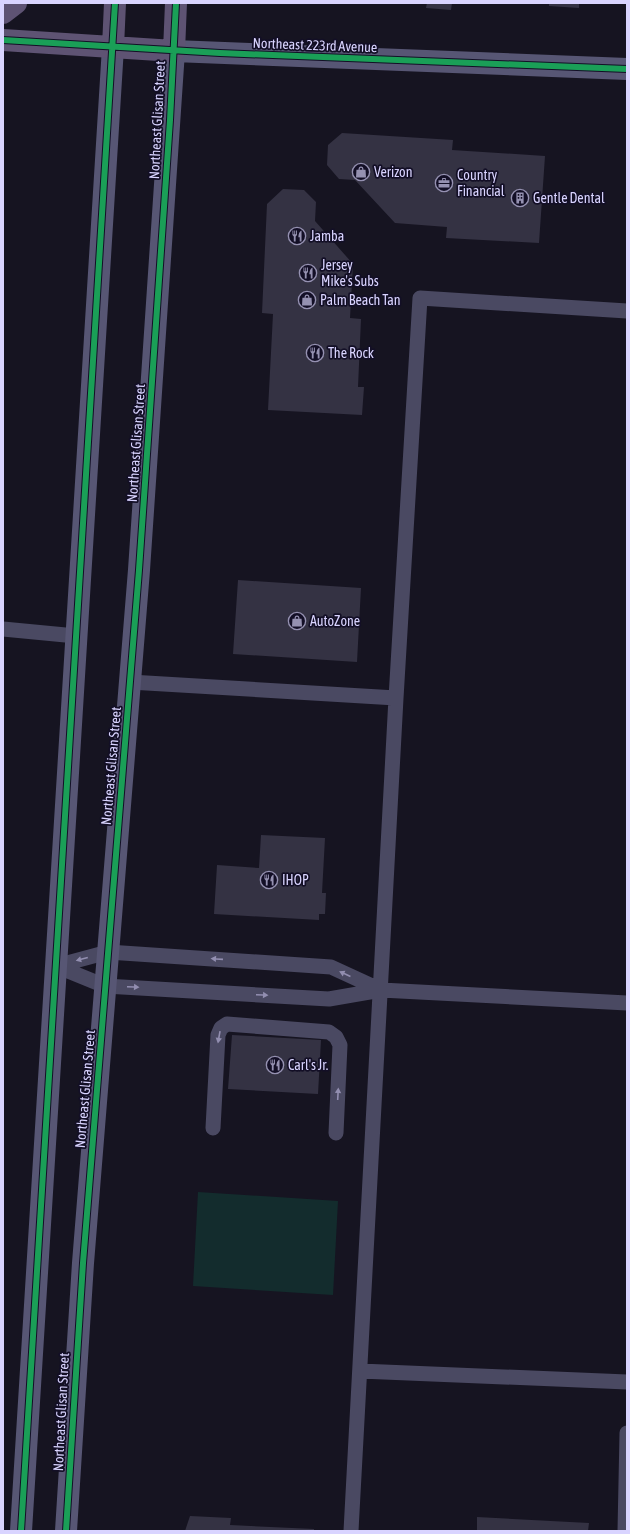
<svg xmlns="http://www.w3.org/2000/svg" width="630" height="1534" viewBox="0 0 630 1534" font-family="'Asap Condensed',sans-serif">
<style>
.green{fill:#132c2d}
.building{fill:#343243}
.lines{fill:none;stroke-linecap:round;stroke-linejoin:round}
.service{stroke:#4a4962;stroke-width:15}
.secondary{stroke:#575674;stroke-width:22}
.primary{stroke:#5e5373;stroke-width:22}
.cycleway-casing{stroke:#130f26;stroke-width:8}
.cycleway{stroke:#1a9f57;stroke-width:6}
.oneway{fill:#928eb0}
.labels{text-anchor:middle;stroke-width:3.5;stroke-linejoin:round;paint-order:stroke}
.street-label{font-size:14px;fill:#d9d4ff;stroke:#130f26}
.poi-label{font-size:14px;fill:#d9d4ff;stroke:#130f26;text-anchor:start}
</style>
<rect width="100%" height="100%" fill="#161421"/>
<path class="green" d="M198,1192L338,1201L333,1295L193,1286Z"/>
<path class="building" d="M427,3H452L451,10L426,8Z
M549,3H579V8L549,6Z
M342,133L453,140L452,150L545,156L539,243L446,238L447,227L395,223L355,180L339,179L327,165L328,145Z
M283,189L304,190L316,202L315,221L353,264L350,318L361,319L358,387H364L362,415L268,410L273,314L262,313L267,204Z
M238,580L361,588L357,662L233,654Z
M261,835L325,838L322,893H326L325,914H319V920L214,914L217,865L259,868Z
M232,1035L321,1040L318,1094L228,1089Z
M190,1516L231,1518L230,1525L314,1529V1531H185Z
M477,1517L589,1523L588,1531H477Z"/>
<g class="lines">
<path class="service" d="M3,629L76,636
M130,682L396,698
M56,966L105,986L329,999L381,990L627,1003
M56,966L108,952L331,967L381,990
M213,1128L218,1035L221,1028L227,1024L329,1032L336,1037L340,1045L336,1133
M360,1371L627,1382
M351,1531L396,698L420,298L627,311
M625,1531L627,1433"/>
<path class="secondary" d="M21,1531L113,47
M66,1531L83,1263L139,570L174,51L627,69"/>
<path class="primary" d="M3,13L16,3
M3,40L174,51L176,3
M113,47L115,3"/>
<defs>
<path id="cycleway" d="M3,40L220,53L627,69
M21,1531L115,3
M66,1531L83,1263L139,570L170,120L176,3"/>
</defs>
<use href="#cycleway" class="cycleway-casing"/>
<use href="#cycleway" class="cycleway"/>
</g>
<defs><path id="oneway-solid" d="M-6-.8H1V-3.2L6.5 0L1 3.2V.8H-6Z"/></defs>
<g class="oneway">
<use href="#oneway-solid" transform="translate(82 959) rotate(165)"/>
<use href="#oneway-solid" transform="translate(217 959) rotate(-176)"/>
<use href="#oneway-solid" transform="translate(345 974) rotate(-155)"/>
<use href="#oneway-solid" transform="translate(133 987) rotate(3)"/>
<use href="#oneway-solid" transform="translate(262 995) rotate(3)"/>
<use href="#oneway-solid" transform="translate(219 1037) rotate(100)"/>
<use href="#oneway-solid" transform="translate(338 1094) rotate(-87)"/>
</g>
<defs>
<symbol id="shop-ring" viewBox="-11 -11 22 22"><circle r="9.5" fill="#130f26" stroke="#9591b1" stroke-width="1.5"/><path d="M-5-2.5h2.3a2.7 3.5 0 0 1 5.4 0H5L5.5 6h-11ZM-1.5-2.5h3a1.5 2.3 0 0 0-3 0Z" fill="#9591b1"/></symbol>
<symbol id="office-ring" viewBox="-11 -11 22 22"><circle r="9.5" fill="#130f26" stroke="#9591b1" stroke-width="1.5"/><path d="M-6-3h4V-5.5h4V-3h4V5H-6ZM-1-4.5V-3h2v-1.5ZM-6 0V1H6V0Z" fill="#9591b1"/></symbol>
<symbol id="building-ring" viewBox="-11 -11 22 22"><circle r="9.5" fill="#130f26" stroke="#9591b1" stroke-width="1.5"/><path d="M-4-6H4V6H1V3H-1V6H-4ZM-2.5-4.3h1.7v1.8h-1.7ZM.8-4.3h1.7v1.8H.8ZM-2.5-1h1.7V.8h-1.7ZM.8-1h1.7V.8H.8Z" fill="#9591b1"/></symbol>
<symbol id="restaurant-ring" viewBox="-11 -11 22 22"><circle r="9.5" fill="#130f26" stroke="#9591b1" stroke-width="1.5"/><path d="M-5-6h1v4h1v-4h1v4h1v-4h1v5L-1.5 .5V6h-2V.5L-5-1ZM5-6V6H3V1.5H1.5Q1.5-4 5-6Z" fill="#9591b1"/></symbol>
</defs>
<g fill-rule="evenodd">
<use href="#shop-ring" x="351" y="162" width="20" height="20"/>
<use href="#office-ring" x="434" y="173" width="20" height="20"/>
<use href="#building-ring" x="510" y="188" width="20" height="20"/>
<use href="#restaurant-ring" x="287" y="226" width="20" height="20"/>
<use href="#restaurant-ring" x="298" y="263" width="20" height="20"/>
<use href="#shop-ring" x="297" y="290" width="20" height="20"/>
<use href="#restaurant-ring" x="305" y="343" width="20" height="20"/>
<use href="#shop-ring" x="287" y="611" width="20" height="20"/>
<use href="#restaurant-ring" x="259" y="870" width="20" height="20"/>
<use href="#restaurant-ring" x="265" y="1055" width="20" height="20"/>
</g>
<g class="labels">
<g class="street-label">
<text transform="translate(315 45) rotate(2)" y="5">Northeast 223rd Avenue</text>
<text transform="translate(157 120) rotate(-87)" y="5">Northeast Glisan Street</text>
<text transform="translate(136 443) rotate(-86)" y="5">Northeast Glisan Street</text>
<text transform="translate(111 766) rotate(-85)" y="5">Northeast Glisan Street</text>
<text transform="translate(85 1089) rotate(-85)" y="5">Northeast Glisan Street</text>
<text transform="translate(61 1412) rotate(-87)" y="5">Northeast Glisan Street</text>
</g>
<g class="poi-label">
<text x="374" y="177">Verizon</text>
<text x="457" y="180">Country<tspan x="457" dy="16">Financial</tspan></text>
<text x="533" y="203">Gentle Dental</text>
<text x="310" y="241">Jamba</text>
<text x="321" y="270">Jersey<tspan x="321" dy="16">Mike's Subs</tspan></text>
<text x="320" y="305">Palm Beach Tan</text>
<text x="328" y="358">The Rock</text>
<text x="310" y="626">AutoZone</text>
<text x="282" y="885">IHOP</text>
<text x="288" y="1070">Carl's Jr.</text>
</g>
</g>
<rect width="630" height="1534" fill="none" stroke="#d9d4ff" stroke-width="8"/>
</svg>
